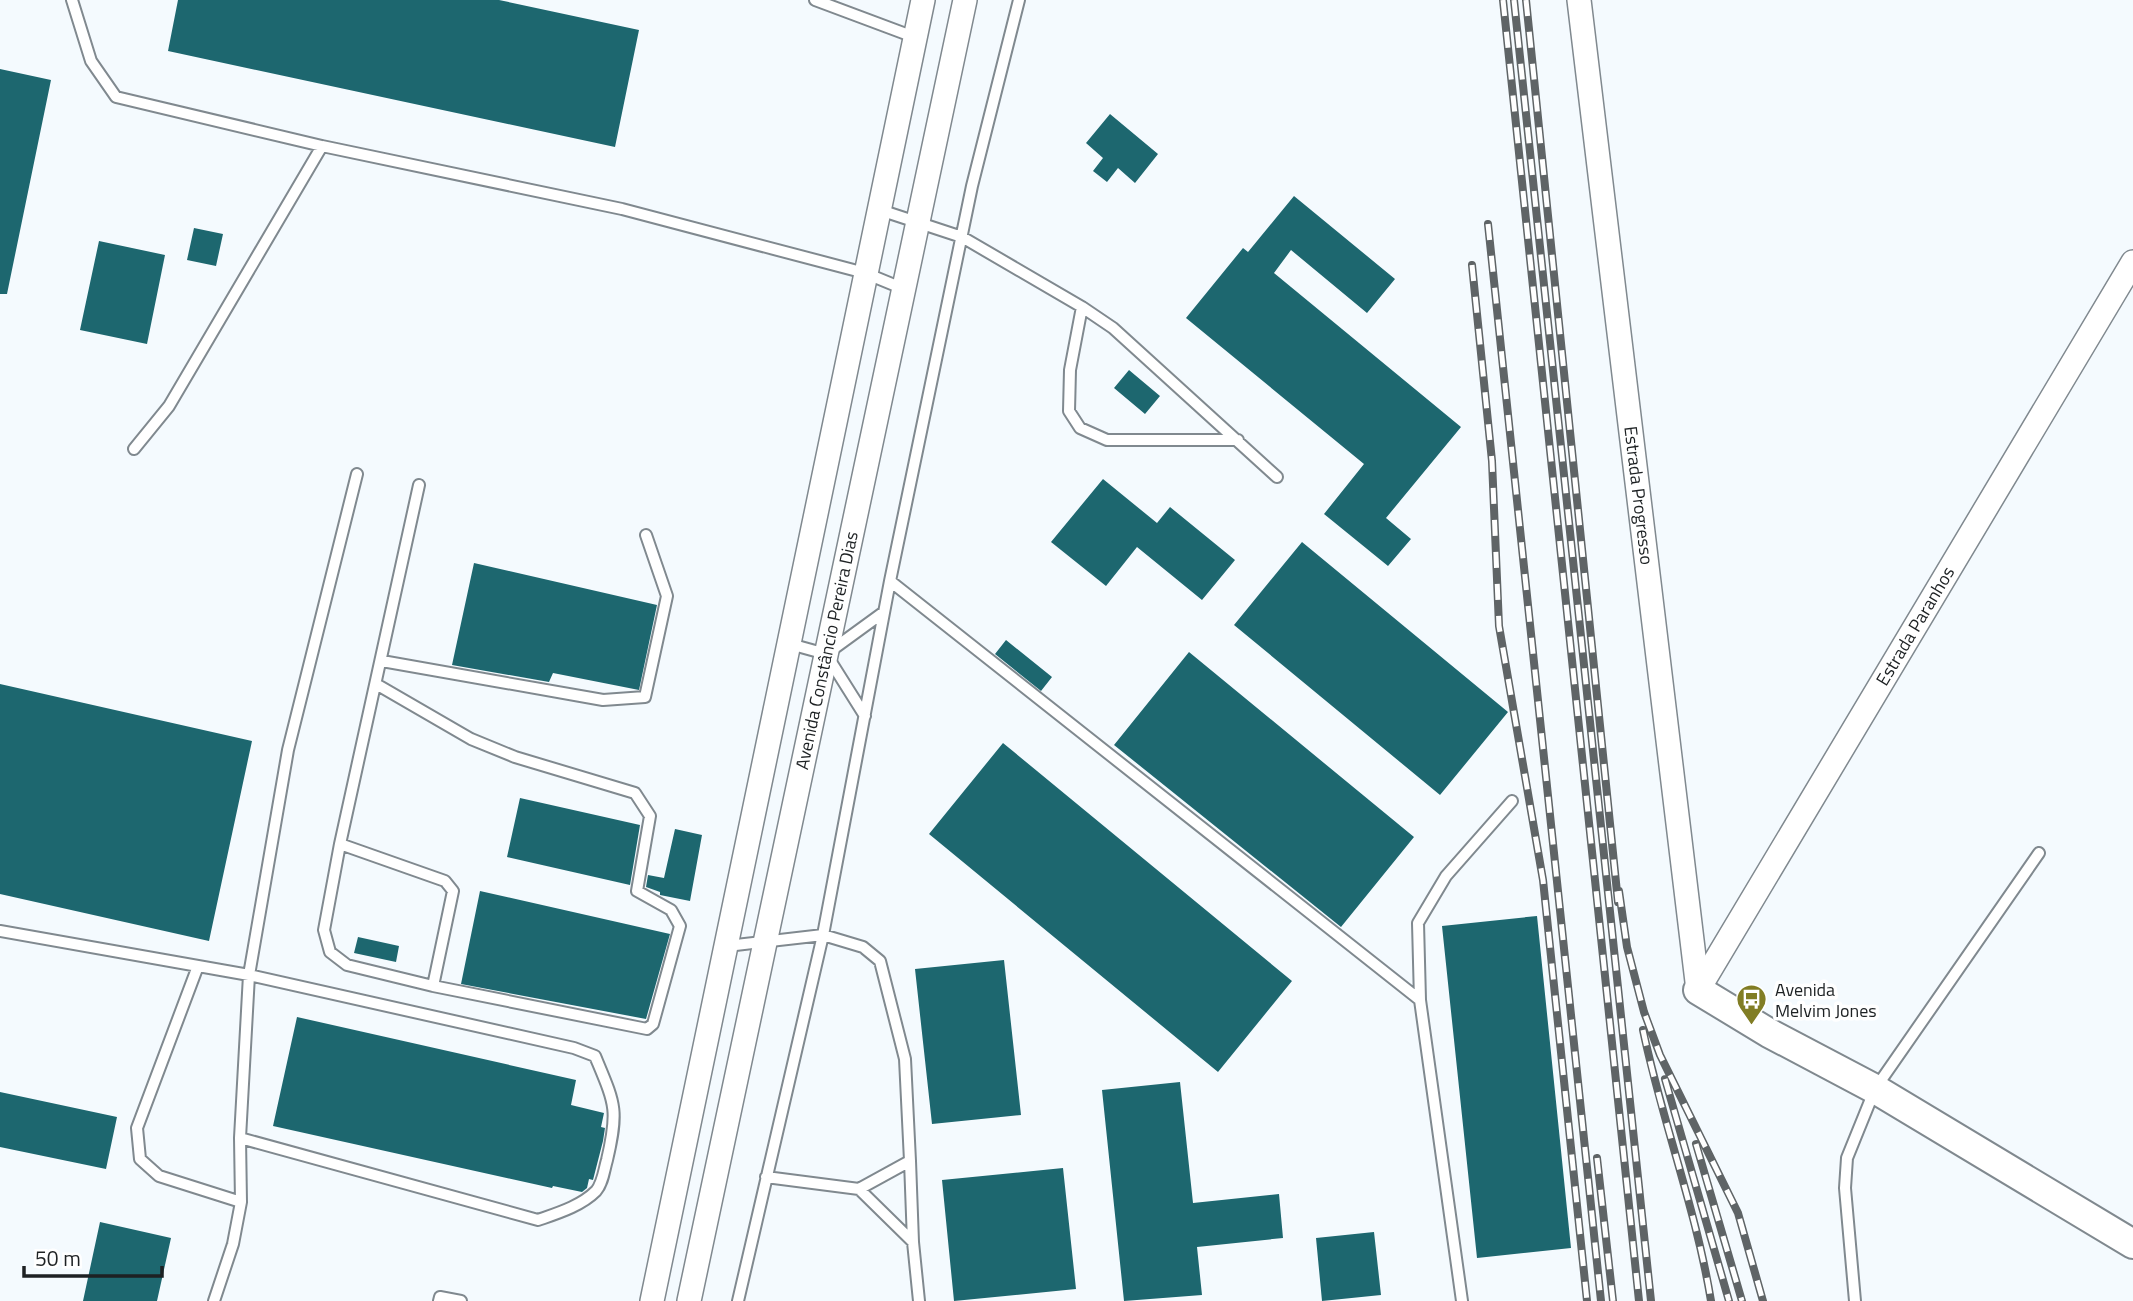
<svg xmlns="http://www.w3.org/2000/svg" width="2133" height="1301" viewBox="0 0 2133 1301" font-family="'Titillium Web',sans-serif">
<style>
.building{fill:#1d676f}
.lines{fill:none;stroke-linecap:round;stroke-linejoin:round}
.service-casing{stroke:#80898f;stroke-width:14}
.minor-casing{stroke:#80898f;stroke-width:26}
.tertiary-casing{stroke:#80898f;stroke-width:32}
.service{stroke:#fff;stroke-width:10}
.minor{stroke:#fff;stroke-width:23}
.tertiary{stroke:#fff;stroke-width:28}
.rail-casing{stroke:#5f6466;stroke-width:8}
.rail{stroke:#fff;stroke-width:5;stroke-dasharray:16;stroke-linecap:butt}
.labels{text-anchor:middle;stroke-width:7;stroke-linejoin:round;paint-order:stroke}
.street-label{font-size:18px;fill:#1d2123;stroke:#fff}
.poi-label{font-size:18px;fill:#1d2123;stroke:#fff;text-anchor:start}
</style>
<rect width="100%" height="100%" fill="#f4fafe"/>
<path class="building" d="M178,0H499L639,30L615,147L168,51Z
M0,69L51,80L7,294H0Z
M1110,114L1158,154L1135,183L1118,168L1107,182L1093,171L1103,158L1086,143Z
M1294,196L1395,279L1367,313L1291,250L1274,273L1461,427L1386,518L1411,539L1388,566L1324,514L1364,464L1186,318L1243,248L1248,252Z
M194,228L223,234L216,266L187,260Z
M99,241L165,255L147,344L80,330Z
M1129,370L1160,396L1145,414L1114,388Z
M1103,479L1157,523L1170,507L1235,560L1202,600L1137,547L1106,586L1051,542Z
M1302,542L1508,712L1440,795L1234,625Z
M474,563L657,605L639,690L553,673L549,682L452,665Z
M1006,640L1052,677L1041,691L995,654Z
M1189,652L1414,837L1341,927L1114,745Z
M0,684L252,741L209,941L0,894Z
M1003,743L1292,981L1218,1072L929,834Z
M520,798L640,825L630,885L507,857Z
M675,829L702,835L690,901L660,895V892L646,887L648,875L664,878Z
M480,891L670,934L646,1019L461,984Z
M1537,916L1571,1248L1477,1258L1442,926Z
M358,937L399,946L396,962L354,953Z
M1004,960L1021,1115L932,1124L915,969Z
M297,1017L576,1080L571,1105L604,1113L601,1127L605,1128L603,1141L593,1180L589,1179L587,1188L582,1192L553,1186L552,1188L273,1126Z
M1180,1082L1193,1203L1279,1194L1283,1238L1197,1247L1202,1295L1124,1301L1102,1090Z
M0,1092L117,1117L106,1169L0,1147Z
M1063,1168L1076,1289L954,1301L942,1180Z
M100,1222L171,1238L157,1301H83Z
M1374,1232L1381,1295L1322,1301L1316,1238Z"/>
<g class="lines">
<defs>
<path id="service" d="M72,0L91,61L116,97L322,146L622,209L865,273L904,289
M815,0L914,37
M877,209L962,237L1082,307L1113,328L1277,477
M1082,307L1070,370L1069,411L1080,428L1107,440H1238
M134,449L169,406L322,146
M890,581L1420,1000
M790,644L826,654L865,716
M829,652L884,612
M382,661L603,700L645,697L667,596L646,535
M376,684L471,739L515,757L635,793L650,816L637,891L671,910L680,926L653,1024L647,1029L433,986L347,965L330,952L324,930L340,844L419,485
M340,844L445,881L453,891L433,986
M0,931L249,975L574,1048L595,1056C615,1104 619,1109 607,1160C604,1170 603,1183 596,1191C581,1206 558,1213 538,1220L240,1138L249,975L288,750L357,474
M727,946L823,935L863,947L880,961L905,1059L910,1161L859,1189L766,1177
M198,966L137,1128L140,1159L159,1176L241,1202L240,1138
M910,1161L913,1242L919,1301
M859,1189L913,1242
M214,1301L233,1244L241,1202
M439,1301L440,1297L461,1301
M738,1301L823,935L890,581L972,186L1019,0
M1462,1301L1420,1000L1418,923L1446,876L1512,801
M1855,1301L1845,1188L1847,1158L1875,1089L2039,853"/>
<g id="minor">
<path id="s1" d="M1579,0L1698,990"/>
<path id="s2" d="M1698,990L2133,262"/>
<path d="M652,1301L923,0"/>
<path id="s3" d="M689,1301L965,0"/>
</g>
<path id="tertiary" d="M1698,990L1769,1033L1875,1089L2133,1244"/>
</defs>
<use href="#service" class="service-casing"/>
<use href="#minor" class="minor-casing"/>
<use href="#tertiary" class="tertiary-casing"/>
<use href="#service" class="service"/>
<use href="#minor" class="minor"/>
<use href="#tertiary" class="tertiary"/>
<defs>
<path id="rail" d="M1503,0L1639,1301
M1514,0L1651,1301
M1526,0L1618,902
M1488,224L1601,1301
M1472,265L1492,461L1499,626L1543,880L1587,1301
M1619,891L1627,947L1644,1012L1660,1055L1738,1213L1763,1301
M1643,1030C1662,1121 1696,1209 1711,1301
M1665,1079L1729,1301
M1696,1144L1742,1301
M1597,1158L1613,1301"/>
</defs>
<use href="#rail" class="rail-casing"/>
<use href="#rail" class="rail"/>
</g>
<defs>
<symbol id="bus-pin" viewBox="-11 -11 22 30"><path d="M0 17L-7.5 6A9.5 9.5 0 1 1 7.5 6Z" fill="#817d24" stroke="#fff"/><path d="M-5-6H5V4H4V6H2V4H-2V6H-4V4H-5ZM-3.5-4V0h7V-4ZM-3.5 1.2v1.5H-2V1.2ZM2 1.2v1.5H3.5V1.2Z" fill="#fff"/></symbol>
</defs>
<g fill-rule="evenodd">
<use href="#bus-pin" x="1734" y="982" width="35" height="47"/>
</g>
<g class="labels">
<g class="street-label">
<text dy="6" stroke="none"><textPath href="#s1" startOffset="499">Estrada Progresso</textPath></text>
<text dy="6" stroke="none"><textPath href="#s2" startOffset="424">Estrada Paranhos</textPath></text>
<text dy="6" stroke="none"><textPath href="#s3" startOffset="665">Avenida Constâncio Pereira Dias</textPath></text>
</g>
<g class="poi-label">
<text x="1775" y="996">Avenida<tspan x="1775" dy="21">Melvim Jones</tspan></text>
</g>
</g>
<path d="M24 1266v10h138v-10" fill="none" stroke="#1d2123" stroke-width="3.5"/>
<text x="35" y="1266" font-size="21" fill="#1d2123" stroke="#ffffff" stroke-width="5" paint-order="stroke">50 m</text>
</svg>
